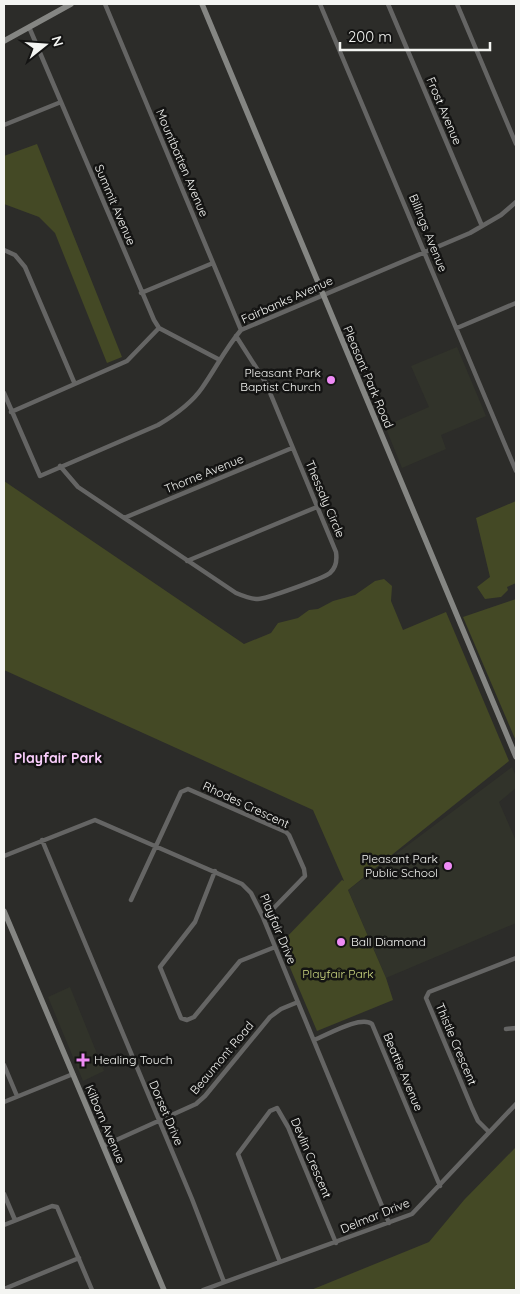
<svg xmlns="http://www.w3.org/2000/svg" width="520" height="1294" viewBox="0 0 520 1294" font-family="Quicksand,sans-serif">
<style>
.built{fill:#31332a}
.green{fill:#444925}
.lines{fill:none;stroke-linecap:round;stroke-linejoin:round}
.street{stroke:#656564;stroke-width:4.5}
.secondary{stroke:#858683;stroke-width:5.5}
.poi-dot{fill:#ef8bf6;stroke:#141413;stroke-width:2}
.labels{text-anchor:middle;stroke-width:5;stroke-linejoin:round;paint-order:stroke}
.street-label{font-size:12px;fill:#f4f5f2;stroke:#141413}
.poi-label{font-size:12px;fill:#f4f5f2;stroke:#141413;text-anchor:end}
.park-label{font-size:12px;fill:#cfda83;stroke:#141413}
.neighbourhood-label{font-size:14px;font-weight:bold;fill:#fccffe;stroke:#141413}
</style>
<rect width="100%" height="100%" fill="#2c2c29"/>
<path class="built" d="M457,347L486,416L441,435L446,449L402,468L385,426L429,407L411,366Z
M512,767L516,776V788L499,802L516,841V923L386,978L348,890Z
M70,987L104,1071L83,1081L48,997Z"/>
<path class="green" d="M37,144L122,357L107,363L55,233L39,217L4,204V156Z
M4,481L244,644L271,633L278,623L298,618L309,610L318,609L333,601L355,595L375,581L384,579L392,586L391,601L403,630L446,612L509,761L348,890L386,978L393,1000L317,1031L280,944L342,880L344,881L313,810L4,670Z
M516,501V583L507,587L508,590L501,597L485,599L477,587L490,577L476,518Z
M516,599V741L463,617Z
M516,1147V1290H311L429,1242L464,1200Z"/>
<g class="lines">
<path class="street" d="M105,4L241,330
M320,4L516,471
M388,4L482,226
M457,4L516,144
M29,27L154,320L159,328L218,359
M4,125L61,102
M4,250L15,255L25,267L74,382
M141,293L213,263
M457,328L516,303
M4,393L40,476L158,425C175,415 191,404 202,388C216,368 225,349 241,330L470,233L501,215L516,202
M11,412L127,361L159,328
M60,466L78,487L236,593C243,596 250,599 258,599C266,599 324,578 330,573C337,567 337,559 336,552L266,383L236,336
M124,518L292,448
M187,561L317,507
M42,840L192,1199L224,1282
M4,856L95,820L242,884L251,893L262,915L389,1223
M215,871L195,922L160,967L181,1018L187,1020L194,1017L240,961L275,947
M131,900L181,792L188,789L286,832L289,835L304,869L305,876L271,911L262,915
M506,1029L516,1028
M314,1040C327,1035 361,1015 372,1024L440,1186
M4,1065L17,1096
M4,1102L73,1074
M489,1132L478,1121L472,1108L426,998L429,992L516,958
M103,1146L196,1104L205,1096L270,1017L281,1009L298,1002
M4,1194L15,1220
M4,1225L52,1206L57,1207L92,1290
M280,1262L238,1154L270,1111L277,1108L288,1127L336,1243
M4,1289L79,1258
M203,1290L412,1214L516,1104"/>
<path class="secondary" d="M202,4L516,757
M4,41L71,4
M4,911L164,1290"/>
</g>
<g class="poi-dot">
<circle cx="331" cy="380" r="5"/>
<circle cx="448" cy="866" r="5"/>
<circle cx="341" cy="942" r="5"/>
<path d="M80.5 1052.5h5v5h5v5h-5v5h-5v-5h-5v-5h5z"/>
</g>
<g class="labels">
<g class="street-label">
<text transform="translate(444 111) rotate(67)" y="4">Frost Avenue</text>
<text transform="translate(182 163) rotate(67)" y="4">Mountbatten Avenue</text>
<text transform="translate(115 205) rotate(67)" y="4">Summit Avenue</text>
<text transform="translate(428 233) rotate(68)" y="4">Billings Avenue</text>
<text transform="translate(287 300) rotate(-24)" y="4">Fairbanks Avenue</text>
<text transform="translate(368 377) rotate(67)" y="4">Pleasant Park Road</text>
<text transform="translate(204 474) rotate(-22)" y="4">Thorne Avenue</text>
<text transform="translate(325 499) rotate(67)" y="4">Thessaly Circle</text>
<text transform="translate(246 805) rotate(25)" y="4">Rhodes Crescent</text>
<text transform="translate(278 929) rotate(67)" y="4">Playfair Drive</text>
<text transform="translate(456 1044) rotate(67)" y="4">Thistle Crescent</text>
<text transform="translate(222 1058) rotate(-50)" y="4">Beaumont Road</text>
<text transform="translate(403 1072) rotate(67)" y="4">Beattie Avenue</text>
<text transform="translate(166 1113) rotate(67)" y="4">Dorset Drive</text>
<text transform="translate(105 1124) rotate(67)" y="4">Kilborn Avenue</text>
<text transform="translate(311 1158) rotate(67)" y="4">Devlin Crescent</text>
<text transform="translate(375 1216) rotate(-22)" y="4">Delmar Drive</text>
</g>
<g class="poi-label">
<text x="321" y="377">Pleasant Park<tspan x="321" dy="14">Baptist Church</tspan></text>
<text x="438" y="863">Pleasant Park<tspan x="438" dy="14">Public School</tspan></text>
<text x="351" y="946" text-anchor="start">Ball Diamond</text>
<text x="94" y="1064" text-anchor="start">Healing Touch</text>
</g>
<g class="park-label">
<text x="338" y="978">Playfair Park</text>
</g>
<g class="neighbourhood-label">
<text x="58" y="763">Playfair Park</text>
</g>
</g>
<rect width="520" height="1294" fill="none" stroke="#f4f5f2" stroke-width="10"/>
<g transform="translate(45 45) rotate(73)" stroke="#141413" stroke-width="4" paint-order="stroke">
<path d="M0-4L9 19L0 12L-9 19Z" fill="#f4f5f2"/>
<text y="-8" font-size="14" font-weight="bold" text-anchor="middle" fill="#f4f5f2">N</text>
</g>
<path d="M340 42v8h150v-8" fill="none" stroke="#f4f5f2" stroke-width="2.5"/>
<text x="348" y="42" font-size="15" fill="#f4f5f2" stroke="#141413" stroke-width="4" paint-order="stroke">200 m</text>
</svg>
